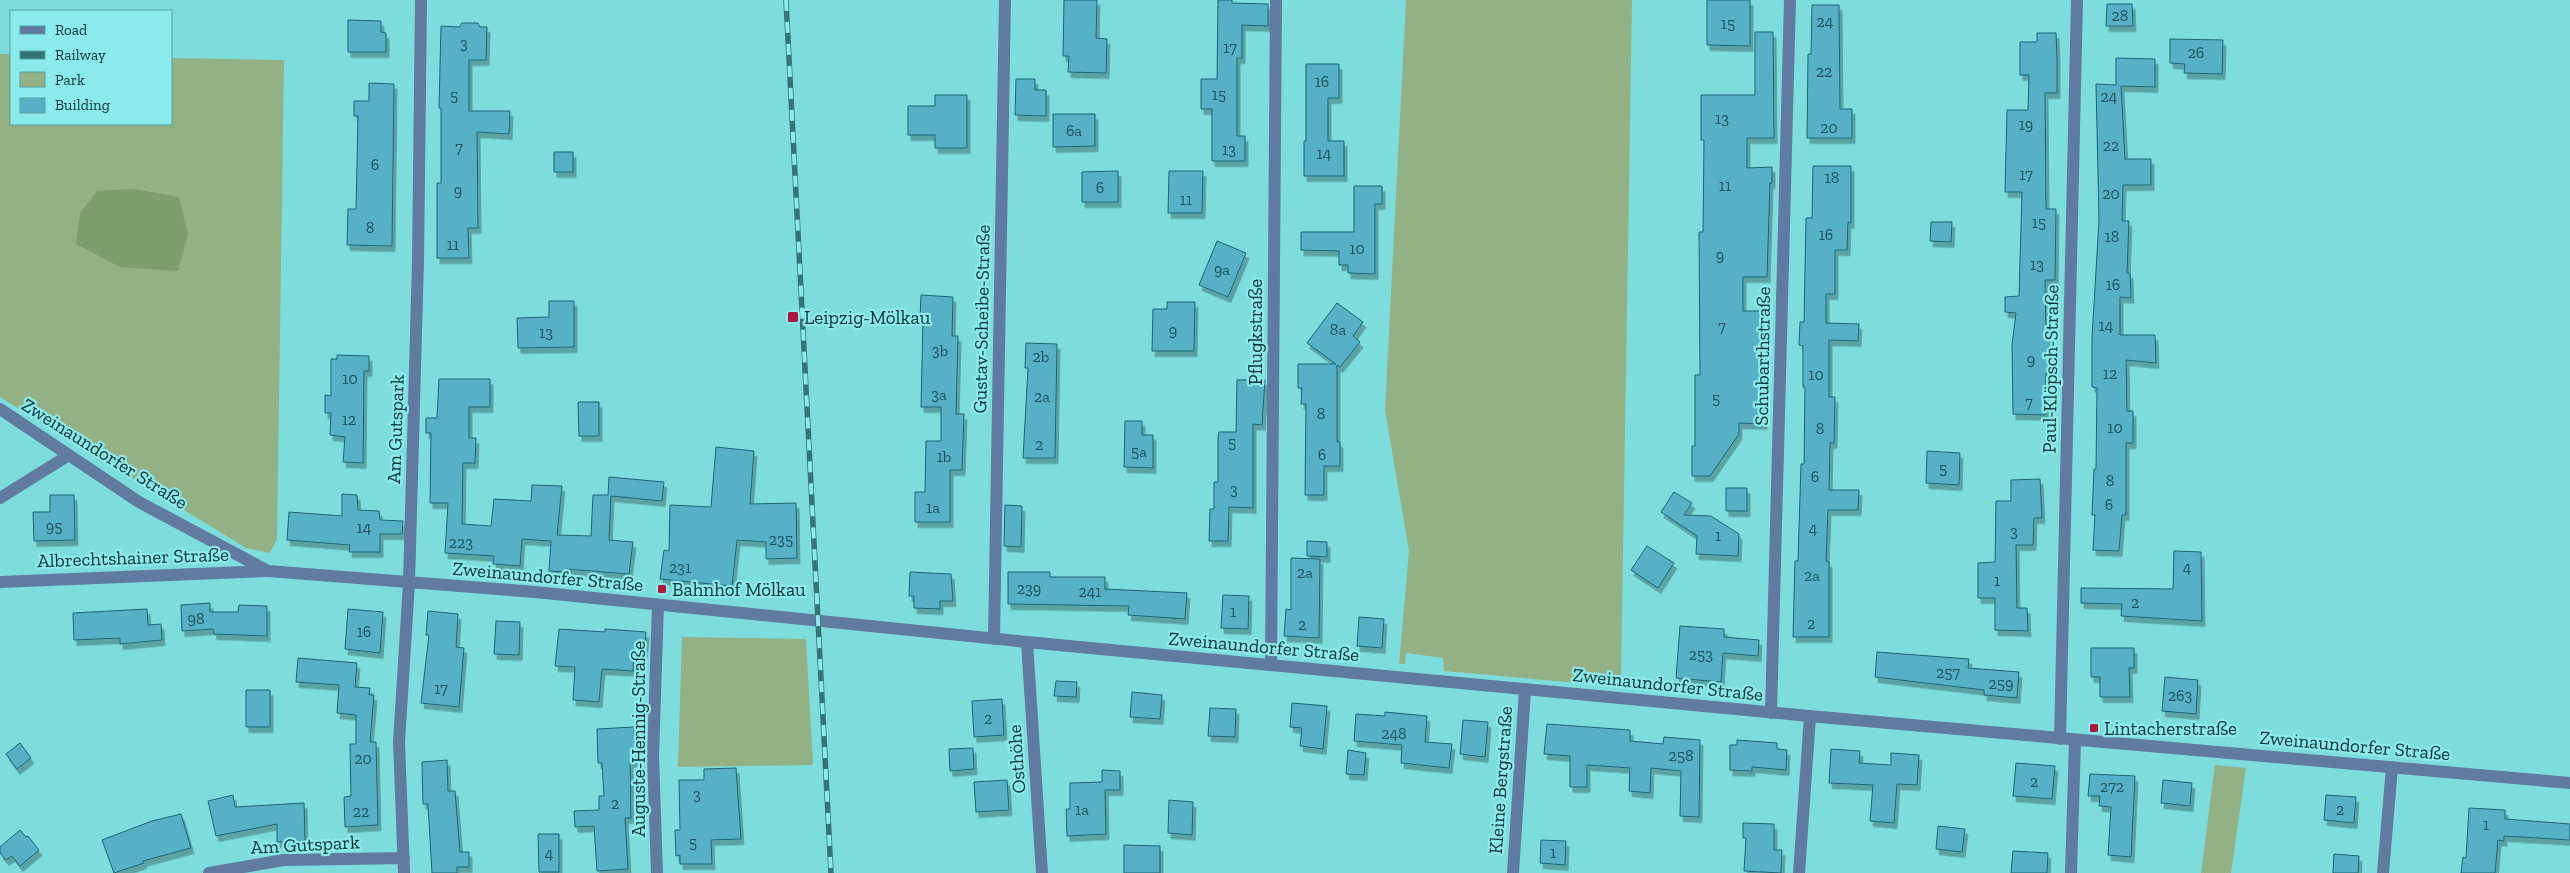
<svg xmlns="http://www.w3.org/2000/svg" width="2570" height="873" viewBox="0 0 2570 873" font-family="'Zilla Slab',serif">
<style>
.green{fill:#93b185}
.forest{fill:#7b9e6c}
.building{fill:#57b0c6;stroke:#1d6474;filter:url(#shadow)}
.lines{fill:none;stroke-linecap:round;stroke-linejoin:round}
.minor{stroke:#607b9f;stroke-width:12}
.rail-casing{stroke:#347475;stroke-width:5.5}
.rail{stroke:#8beaeb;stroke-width:4;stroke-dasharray:11;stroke-linecap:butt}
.poi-dot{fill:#ad183a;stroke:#8beaeb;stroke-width:2}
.labels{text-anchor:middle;stroke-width:4.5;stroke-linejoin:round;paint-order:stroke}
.number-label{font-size:16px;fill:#1b5258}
.poi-label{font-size:19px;fill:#073233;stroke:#8beaeb;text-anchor:start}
.street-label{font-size:19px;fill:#073233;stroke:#8beaeb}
</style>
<defs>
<filter id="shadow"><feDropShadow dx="3" dy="5.5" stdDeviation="0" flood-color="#0004"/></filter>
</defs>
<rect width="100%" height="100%" fill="#7ddddd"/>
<path class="green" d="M1406,0H1632L1621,678L1599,673L1578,683L1444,671L1443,658L1406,653L1405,664H1399L1409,551L1385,410Z
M0,54H11V124H171V58L284,60L277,539L270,553L246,548L0,397Z
M682,637L806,639L813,765L678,767Z
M2215,765L2246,768L2231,873H2201Z"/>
<path class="forest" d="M134,189L179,197L188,234L178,271L120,267L76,244L80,213L97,191Z"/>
<path class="building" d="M1064,0H1097L1096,38L1107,39L1106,73L1068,72L1069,56H1063Z
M1218,0H1232V3L1268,4V26L1242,25V58H1237V136H1245V161H1212V109H1201V79H1217Z
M1707,0H1750V46L1707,45Z
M2107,4H2132L2133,26H2106Z
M1812,5H1839L1840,109H1852V138H1807L1808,54H1811Z
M348,20L381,21V32L386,33V52H348Z
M462,23H478L480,27H487L486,60H469V111H510L509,134L477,132L478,228H468L469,258H437V183H441V108H439L441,26L459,27Z
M1755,32H1773L1774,138H1747V168L1772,167V183H1770L1767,277H1743V311H1766L1764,424L1739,423V434L1710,476H1692V446H1695V375H1700L1699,232H1703L1704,140H1701V95H1755Z
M2037,33H2056L2057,58V93H2045L2046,209H2056L2055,280H2045L2046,336H2051L2050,373H2046L2045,415L2013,414L2012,345L2016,313L2005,312V297L2019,296L2022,192H2005L2007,110H2028L2029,75H2020V42H2037Z
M2170,39L2223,40L2222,74L2184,73L2185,64L2170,63Z
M2116,58L2155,59V87L2121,86L2125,159H2151V185H2123L2122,221H2129L2127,273H2130L2131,298L2120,297V335H2155L2156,363L2126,360L2127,411H2133V443H2126V515H2122L2119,551L2093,550L2095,515H2092L2094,469H2096L2097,388L2092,387V338L2099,220L2096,84L2116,85Z
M1306,64H1339V98H1328V141H1344V176H1304V141H1306Z
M1016,79H1035V90H1046V116L1015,115Z
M369,83L394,84L392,246L347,245L348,209H356L358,116H354V101H369Z
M935,95H967V148H935V135H908V106H935Z
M1053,114H1095V146L1053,147Z
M554,152H573V172H554Z
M1813,166H1851V223L1848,222L1847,250H1835V294H1826V323L1859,324L1858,341L1829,340V397H1835L1834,443H1830L1829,490H1859L1858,510H1828L1826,561L1829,562V637H1793L1795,561H1798L1801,464H1804L1805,387H1803V346L1799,345L1800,322H1804L1806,218H1812Z
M1118,171V202H1082V172Z
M1169,171H1203L1202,213H1168Z
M1354,186H1382V204H1375V274L1348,273V265H1339V251L1301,250V232H1354Z
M1931,222H1952L1951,242L1930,241Z
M1217,241L1246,253L1228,297L1199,285Z
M921,295L953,297L952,336H958L956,414H964L962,470H950V522H915V492H925L926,441H941V407H921L923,319H920Z
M549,301H574V347L518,348L517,318L549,317Z
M1167,302H1195L1194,351H1152L1153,309H1167Z
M1337,303L1363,322L1353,336L1360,342L1340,367L1337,365V442H1340V466H1324V495H1305L1306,404H1301L1302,388H1298V364H1336L1307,343Z
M1026,343L1057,344L1055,458H1023L1028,368H1025Z
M337,355L369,356V371H364L363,463L343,462L345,437L330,435L331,413H325V395L331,396V359H337Z
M439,379H490V407H469V438H476L475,463H463L462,524L491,526L494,499L531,501L532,485L562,486L557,535L591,536L593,495H608L609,477L664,482L662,501L611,496L609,540L633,542L629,574L566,569V572L549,571L551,541L522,539L520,566L493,564L494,556L445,553L448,503H430L431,433H426V418H437Z
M1237,380H1265L1262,425L1253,424V508L1229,507L1228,541H1209L1210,509H1214V482H1218V436L1219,432H1236Z
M578,402H599V436H579Z
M1125,421H1142V435H1153V468L1124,467Z
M716,447L754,451L750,504L796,503L797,558L766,559V542L737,540L732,586L660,579L664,550L669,551L670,505L711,507Z
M1927,451L1960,453L1959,485L1926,483Z
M2040,479L2042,518H2034L2033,545H2016L2017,608H2027L2028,631L1995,630V598H1978V563L1995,562L1996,501H2011V480Z
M1726,488H1747V511H1726Z
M1674,492L1692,503L1684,515L1711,516L1739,534L1738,556L1696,554L1697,536L1661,512Z
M342,494L357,495L358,510L379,511L380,520L403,521L402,534H380V552H349L350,545L287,540L289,512L342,516Z
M50,495H74L75,540L34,541L33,512H50Z
M1005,505L1022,506L1021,547L1004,546Z
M1307,541L1327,542V557L1307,556Z
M1647,546L1674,563L1658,588L1631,570Z
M2174,551L2201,552L2202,621L2121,616L2122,604L2081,603V588L2173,589Z
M1291,558L1320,559L1319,638L1284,636L1286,609L1291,610Z
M910,572L951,574L953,601H940V609L914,608V596H909Z
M1008,572H1050V577H1105V589L1187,593L1185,619L1128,615L1129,606L1008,604Z
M1223,595L1249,596L1248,629L1221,628Z
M210,603V612H238L239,605L267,606V636L214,634L213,629L182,631L181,605Z
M147,609L148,625L161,624L162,640L120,644V638L74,640L73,613Z
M348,609L383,612L380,653L345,649Z
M428,611L458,614L456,647L464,648L459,707L421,703L429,635H426Z
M1359,617L1384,619L1382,648L1357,646Z
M496,621L520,622L519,655L494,654Z
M1680,626L1724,629V637L1759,640L1758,656L1723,653L1721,682L1676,678Z
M559,629L605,632V629L646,632L644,653L634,652L633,671L602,669L599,702L573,700L575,667L555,666Z
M2091,648H2134V668H2129L2130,697H2100V677H2091Z
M1877,652L1969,659L1968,668L2019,672L2017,698L1984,695V690L1875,677Z
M298,658L357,663L355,687L370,688L369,695H374L370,742H376L378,825L345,827L344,797L351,796L350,744H356V715L337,713L339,685L296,682Z
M2165,677L2198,680L2196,714L2162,711Z
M1056,681L1077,682L1076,697L1054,696Z
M246,690H270V727H246Z
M1132,692L1162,695L1160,719L1130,717Z
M1002,699L1004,735L974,737L972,701Z
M1292,703L1327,706L1323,749L1300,746L1302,728L1290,727Z
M1210,708L1236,709L1235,737L1208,736Z
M1385,712L1427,716L1425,742L1452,744L1449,768L1401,763L1402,745L1354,741L1356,714L1385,716Z
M1463,720L1488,722L1485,757L1460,754Z
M1547,724L1630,730V741L1663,744L1664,737L1700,740L1699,817L1680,816L1681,771L1651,768L1650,793L1629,791L1630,768L1587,765V787H1570V756L1544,754Z
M634,727L635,761L630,762L631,818H625L628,869L597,871L594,826L575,827L574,811L599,810V796H604L602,763H598L597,729Z
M1737,740L1777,743V749L1787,750L1786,770L1752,767V771L1730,770V745H1737Z
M20,743L31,758L17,769L6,754Z
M973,748L974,769L950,771L949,749Z
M1831,749L1860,751L1859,763L1891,765V753L1919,755L1917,785L1897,784L1894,823L1870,821L1873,785L1829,783Z
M1348,750L1366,753L1364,775L1346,774Z
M447,760L448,791H455L460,852H469V867H457V873H432L428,804H423L422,762Z
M2016,763L2055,766L2052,799L2013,796Z
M736,768L741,839L711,840L712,864H680V855L676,856L675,830H680L679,780H704V769Z
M1102,770L1120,771V790H1105L1106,834L1067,836L1066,809H1070V783L1102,782Z
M2090,774L2135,776L2131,857L2108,855L2111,807L2099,806L2100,796H2088Z
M1007,780L1009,810L976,812L974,782Z
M2163,780L2192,783L2190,806L2161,803Z
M233,795L235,807L304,803L305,841L277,842V824L216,836L208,801Z
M2326,795L2356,797L2354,823L2324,820Z
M1169,800L1193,802L1192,835L1168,833Z
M2469,808L2505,810V819L2570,824V840L2504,836V841L2498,840L2495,873H2461L2463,857L2466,858Z
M181,814L191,848L143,861L144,863L114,873L102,840L152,821Z
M1743,823L1774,824V850H1782L1781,873L1744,871L1746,838H1743Z
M1938,826L1965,829L1962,852L1936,849Z
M20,830L26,837L28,836L39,850L20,866L12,856L6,860L0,853V847Z
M538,834H559V872H539Z
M1541,840L1566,841L1565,865L1540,863Z
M1124,845L1160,846V873H1124Z
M2013,851L2048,853L2047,873H2011Z
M2334,854L2359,856L2358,873H2333Z"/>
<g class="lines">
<path class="minor" d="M0,409L139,502L268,571L535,592L1027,642L1809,716L2570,783
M0,498L69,455
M0,582L266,571
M994,639L1005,0
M1027,642L1042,873
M1271,665L1276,0
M1771,713L1790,0
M2060,739L2077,0
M209,873L284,860L404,858
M404,873L399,742L409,583L418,262L421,0
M657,873L653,756L658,605
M1513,873L1525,690
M1799,873L1810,716
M2071,873L2075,740
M2383,873L2392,767"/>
<defs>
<path id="rail" d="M786,0L831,873"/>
</defs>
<use href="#rail" class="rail-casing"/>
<use href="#rail" class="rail"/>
</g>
<g class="poi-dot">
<rect x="787" y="311" width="12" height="12" rx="2.5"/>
<rect x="657" y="584" width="10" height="10" rx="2.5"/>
<rect x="2089" y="723" width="10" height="10" rx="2.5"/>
</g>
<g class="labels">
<g class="number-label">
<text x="2120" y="21">28</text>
<text x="1825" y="27">24</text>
<text x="1728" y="29">15</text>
<text x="464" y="49">3</text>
<text x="1230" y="53">17</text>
<text x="2196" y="58">26</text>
<text x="1824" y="77">22</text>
<text x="1322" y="87">16</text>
<text x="1219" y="100">15</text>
<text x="454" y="101">5</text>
<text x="2109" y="102">24</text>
<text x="1722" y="124">13</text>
<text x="2026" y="130">19</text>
<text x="1829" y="133">20</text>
<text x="1074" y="136">6a</text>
<text x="2111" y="151">22</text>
<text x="459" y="153">7</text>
<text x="1229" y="155">13</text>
<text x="1324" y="159">14</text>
<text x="375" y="170">6</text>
<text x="2026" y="180">17</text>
<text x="1832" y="183">18</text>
<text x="1725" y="191">11</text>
<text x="1100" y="193">6</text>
<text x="458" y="196">9</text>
<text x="2111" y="199">20</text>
<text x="1186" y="205">11</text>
<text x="2039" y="228">15</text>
<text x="370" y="233">8</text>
<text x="1826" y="240">16</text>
<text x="2112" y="242">18</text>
<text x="453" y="250">11</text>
<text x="1357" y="254">10</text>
<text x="1720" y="261">9</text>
<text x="2037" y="270">13</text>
<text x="1222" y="275">9a</text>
<text x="2113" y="290">16</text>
<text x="2106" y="331">14</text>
<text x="1722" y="332">7</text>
<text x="1338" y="335">8a</text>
<text x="1173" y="336">9</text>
<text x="546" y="338">13</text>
<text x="940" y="356">3b</text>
<text x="1041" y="362">2b</text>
<text x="2031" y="365">9</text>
<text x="2110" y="379">12</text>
<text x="1816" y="380">10</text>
<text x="350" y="384">10</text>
<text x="939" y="400">3a</text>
<text x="1042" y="402">2a</text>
<text x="1716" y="404">5</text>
<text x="2029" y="408">7</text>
<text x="1321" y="419">8</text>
<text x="349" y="425">12</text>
<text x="2115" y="433">10</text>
<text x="1820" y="434">8</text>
<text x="1232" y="448">5</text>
<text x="1039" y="450">2</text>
<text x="1139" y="457">5a</text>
<text x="1322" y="460">6</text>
<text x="944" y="462">1b</text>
<text x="1943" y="474">5</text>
<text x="1815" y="482">6</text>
<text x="2110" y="486">8</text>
<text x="1234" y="495">3</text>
<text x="2109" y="510">6</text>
<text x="933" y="513">1a</text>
<text x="54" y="532">95</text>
<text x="364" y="533">14</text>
<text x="1813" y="534">4</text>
<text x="2014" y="537">3</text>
<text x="1718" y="541">1</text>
<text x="781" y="545">235</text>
<text x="461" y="548">223</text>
<text x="680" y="573">231</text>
<text x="2187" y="573">4</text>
<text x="1305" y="578">2a</text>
<text x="1812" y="581">2a</text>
<text x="1997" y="586">1</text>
<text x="1029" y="594">239</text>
<text x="1090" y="597">241</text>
<text x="2135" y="608">2</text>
<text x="1233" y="617">1</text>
<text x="196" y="624">98</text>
<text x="1811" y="629">2</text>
<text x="1302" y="630">2</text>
<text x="364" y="637">16</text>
<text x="1701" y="660">253</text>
<text x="1948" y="678">257</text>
<text x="2001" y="689">259</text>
<text x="441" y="694">17</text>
<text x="2180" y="701">263</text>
<text x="988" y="724">2</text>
<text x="1394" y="739">248</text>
<text x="1681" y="761">258</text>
<text x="363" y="764">20</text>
<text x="2034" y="787">2</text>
<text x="2112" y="792">272</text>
<text x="697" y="800">3</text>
<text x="615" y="809">2</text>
<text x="1082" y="815">1a</text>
<text x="2340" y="815">2</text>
<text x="361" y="817">22</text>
<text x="2486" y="830">1</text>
<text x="693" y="848">5</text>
<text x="1553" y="858">1</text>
<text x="549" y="859">4</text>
</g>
<g class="poi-label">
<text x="804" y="324">Leipzig-Mölkau</text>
<text x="672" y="596">Bahnhof Mölkau</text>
<text x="2104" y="735">Lintacherstraße</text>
</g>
<g class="street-label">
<text transform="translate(981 319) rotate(-89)" y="7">Gustav-Scheibe-Straße</text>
<text transform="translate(1255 332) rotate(-90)" y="7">Pflugkstraße</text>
<text transform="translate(1762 356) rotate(-89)" y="7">Schubarthstraße</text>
<text transform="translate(2050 369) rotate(-89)" y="7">Paul-Klöpsch-Straße</text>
<text transform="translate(395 429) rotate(-88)" y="7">Am Gutspark</text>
<text transform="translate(105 453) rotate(32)" y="7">Zweinaundorfer Straße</text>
<text transform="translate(133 557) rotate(-2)" y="7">Albrechtshainer Straße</text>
<text transform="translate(548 576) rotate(5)" y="7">Zweinaundorfer Straße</text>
<text transform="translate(1264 646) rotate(5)" y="7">Zweinaundorfer Straße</text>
<text transform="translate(1668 684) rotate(6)" y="7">Zweinaundorfer Straße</text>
<text transform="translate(638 739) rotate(-90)" y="7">Auguste-Hennig-Straße</text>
<text transform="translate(2355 745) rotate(5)" y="7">Zweinaundorfer Straße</text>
<text transform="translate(1016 759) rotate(-94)" y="7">Osthöhe</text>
<text transform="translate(1500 780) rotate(-86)" y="7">Kleine Bergstraße</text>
<text transform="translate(305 844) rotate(-3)" y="7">Am Gutspark</text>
</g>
</g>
<rect x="10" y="10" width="162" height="115" fill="#8beaeb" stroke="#56a0a1"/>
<rect x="20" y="26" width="25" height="8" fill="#607b9f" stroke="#56a0a1"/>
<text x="55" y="35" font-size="15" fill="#073233">Road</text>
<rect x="20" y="51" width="25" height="8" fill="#347475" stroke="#56a0a1"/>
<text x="55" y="60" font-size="15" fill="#073233">Railway</text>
<rect x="20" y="72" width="25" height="15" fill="#93b185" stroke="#56a0a1"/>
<text x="55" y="85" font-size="15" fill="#073233">Park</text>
<rect x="20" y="98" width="25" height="15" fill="#57b0c6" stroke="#56a0a1"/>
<text x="55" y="110" font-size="15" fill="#073233">Building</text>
</svg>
